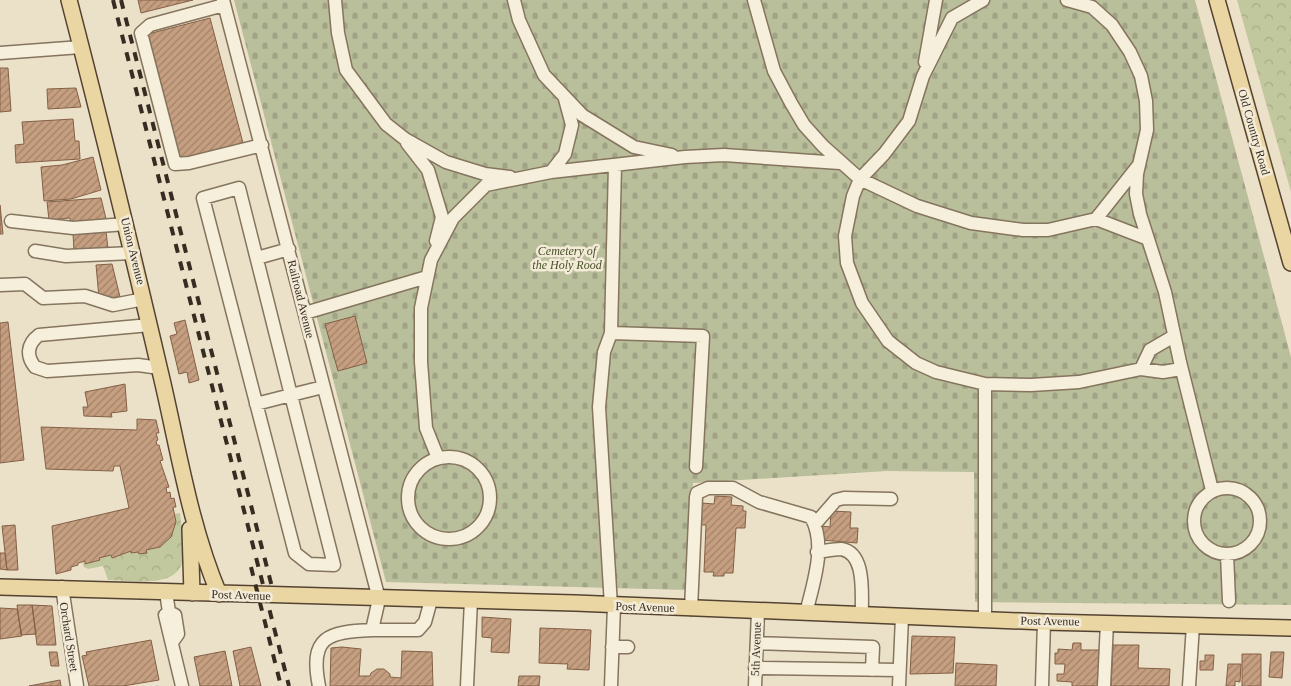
<svg xmlns="http://www.w3.org/2000/svg" width="1291" height="686" viewBox="0 0 1291 686" font-family="'Times New Roman',serif">
<style>
.cemetery{fill:url(#cemetery-stones)}
.park{fill:url(#park-crowns)}
.building{fill:url(#building-hatch);stroke:#836046}
.lines{fill:none;stroke-linecap:round;stroke-linejoin:round}
.minor-casing{stroke:#85745e;stroke-width:15}
.major-casing{stroke:#544332;stroke-width:18}
.minor{stroke:#f6efdb;stroke-width:12}
.major{stroke:#ead6a3;stroke-width:15}
.rail{stroke:#372c21;stroke-width:4;stroke-dasharray:9 9;stroke-linecap:butt}
.labels{text-anchor:middle;stroke-width:5;stroke-linejoin:round;paint-order:stroke}
.street-label{font-size:12px;fill:#372c21;stroke:#f3ebd7}
.park-label{font-size:12px;font-style:italic;fill:#475229;stroke:#f3ebd7}
</style>
<defs>
<pattern id="cemetery-stones" width="16" height="16" patternUnits="userSpaceOnUse" patternTransform="scale(1.25)"><rect width="16" height="16" fill="#b9be9b"/><path d="M2 7V4a2 2 0 0 1 4 0v3zM10 15v-3a2 2 0 0 1 4 0v3z" fill="#a0a385"/></pattern>
<pattern id="park-crowns" width="20" height="18" patternUnits="userSpaceOnUse" patternTransform="scale(1.25)"><rect width="20" height="18" fill="#c2c89d"/><path d="M2 6a3 3 0 1 1 6 0M12 15a3 3 0 1 1 6 0" fill="none" stroke="#a7ac87"/></pattern>
<pattern id="building-hatch" width="6" height="6" patternUnits="userSpaceOnUse" patternTransform="scale(1.25)"><rect width="6" height="6" fill="#c69f81"/><path d="M-1 1l2-2M0 6l6-6M5 7l2-2" fill="none" stroke="#a28269"/></pattern>
</defs>
<rect width="100%" height="100%" fill="#ebe1c8"/>
<path class="cemetery" d="M234,0H1195L1291,357V605L975,602L974,472L887,471L693,483L689,590L386,582Z"/>
<path class="park" d="M1237,0H1291V192Z
M180,513C181,527 186,545 183,559C178,590 131,580 108,580L103,566L88,569L84,567L82,562L86,564L100,560L99,558L111,555L112,558L131,551L132,553L138,552L139,554L146,553V550C166,545 178,536 174,514Z"/>
<path class="building" d="M138,0H193L141,13Z
M210,18L243,143L176,160L144,35Z
M0,68H8L11,111L0,112Z
M76,88L81,107L48,109L47,89Z
M73,119L75,141H79L80,159L16,163L15,145L24,144L22,122Z
M93,157L101,190L71,199L44,201L41,167L62,165Z
M101,198L107,223H71L70,218L49,220L47,202Z
M0,205L3,234H0Z
M106,231L108,249L74,251L73,233Z
M112,264L120,297L99,298L96,265Z
M355,316L367,363L338,371L325,324Z
M185,320L199,380L189,383L187,372L179,374L170,336L177,334L174,323Z
M8,322L24,460L0,463V323Z
M125,384L127,411L111,413L112,417L84,416L83,407H88L85,392Z
M137,419L156,420L159,433H156L158,440L156,441L157,445H159L163,460L160,461L169,487L166,488L167,493L170,492L171,499L174,498L176,507H173L176,522L171,537L160,547L146,550L147,553L139,554L138,552L131,553V551L112,558L111,555L99,558L100,560L85,564V561L78,563V565L71,567V570L56,574L52,526L129,508L120,466H114L113,471L46,469L41,427L137,430Z
M715,496L732,497L731,505L743,506V511H746L745,528H736L733,573H724V576H713L714,572H704L706,525H697L702,503L714,504Z
M831,511L851,512L850,528H858L857,543L821,540V526L830,527Z
M15,525L18,570H7L2,526Z
M0,553H5L7,570L0,569Z
M17,605H32L36,634L21,635Z
M32,605L52,606L56,645H37Z
M0,608L17,609L22,636L0,639Z
M482,617L511,619L509,653L491,652L492,638L482,637Z
M540,628L591,630L589,670L567,669L568,664L539,663Z
M912,636L955,637L953,673L910,674Z
M151,640L159,680L123,686H89L82,656L87,655L86,652Z
M1073,643H1081V650H1101L1100,686H1072V682L1057,681V674H1064L1065,664H1055V653H1058V649L1072,650Z
M1113,645H1139L1138,668L1170,669L1169,686H1111Z
M251,647L261,686H240L233,651Z
M342,647L361,649L359,676H370L371,673L377,669H384L390,674V677L401,678L402,651L432,652L433,686H330L331,648Z
M225,651L232,686H200L194,657Z
M49,652H57L59,666H51Z
M1271,652H1284L1282,678L1269,677Z
M1242,654H1261V686H1242Z
M1205,655H1214L1213,670H1200V661H1205Z
M956,663L997,665L996,686H955Z
M1228,664H1241L1240,682L1235,681V686H1226Z
M519,676H540L539,686H518Z
M60,680L61,686H29Z"/>
<g class="lines">
<defs>
<path id="minor" d="M223,0L379,599L372,630C328,632 309,636 319,686
M335,0L338,33L346,70L386,124L405,139L446,162L485,174L510,177
M514,0L519,20L544,75L582,115L634,147L672,155
M754,0L774,71L791,103L804,125L823,146L860,179L917,206L971,223L1023,230H1048L1096,219L1148,239
M983,0L952,18L923,76L909,121L884,154L860,179L853,196L845,236L847,263L862,303L888,341L916,363L936,372L985,384L1031,385L1079,382L1141,369L1163,372L1181,369
M1067,0L1092,7L1112,25L1130,52L1141,76L1146,101L1147,130L1137,174L1136,194L1140,214L1165,292L1180,362L1212,490
M224,5L150,25L141,33L175,164L189,163L262,145
M0,53L81,47
M925,62L936,0
M407,143L428,170L442,217L436,241
M551,172L565,154L572,125L565,99
M1096,219L1138,166
M11,221L73,228L126,224
M35,251L66,256L133,253
M257,258L289,249
M0,285L25,284L43,298L85,296L113,305L144,299
M305,313L427,277
M150,325L39,335C27,344 26,356 35,367L47,371L138,365L160,368
M611,333L703,336L696,467
M1141,369L1150,350L1174,336
M256,404L291,395L239,188L203,198L295,553L309,564L334,565L291,395L323,387
M408 498a41 41 0 1 1 82 0a41 41 0 1 1-82 0Z
M438,458L426,428L421,362V308L431,260L453,218L486,185L551,172L685,157L724,155L840,163
M1194 521a33 33 0 1 1 66 0a33 33 0 1 1-66 0Z
M815,524L836,500L844,498L891,499
M817,552C825,551 834,549 841,549C867,553 861,596 862,615
M1227,554L1229,601
M62,587L77,686
M166,592L169,612L175,615L178,634L173,641
M611,606L599,407L604,352L611,333L615,165
M691,609L696,497L697,493L708,488H733L759,502L811,517C827,545 813,584 806,613
M169,612L165,615L182,686
M985,620V384
M372,630H418L425,622L431,600
M757,643L873,647L872,670
M612,647H628
M755,668L899,670
M467,686L471,600
M611,686L614,606
M755,686L758,611
M899,686L902,617
M1042,686L1044,622
M1104,686L1107,623
M1189,686L1193,625"/>
<path id="major" d="M69,0C101,123 131,247 160,371C178,446 189,523 219,594
M1217,0L1291,263
M190,529L192,593
M0,587L575,603L1044,622L1291,628"/>
</defs>
<use href="#minor" class="minor-casing"/>
<use href="#major" class="major-casing"/>
<use href="#minor" class="minor"/>
<use href="#major" class="major"/>
<path class="rail" d="M113,0L289,686
M121,0L272,587
M251,567L281,686"/>
</g>
<g class="labels">
<g class="street-label">
<text transform="translate(1254 132) rotate(74)" y="4">Old Country Road</text>
<text transform="translate(133 251) rotate(76)" y="4">Union Avenue</text>
<text transform="translate(301 299) rotate(76)" y="4">Railroad Avenue</text>
<text transform="translate(241 595) rotate(2)" y="4">Post Avenue</text>
<text transform="translate(645 607) rotate(2)" y="4">Post Avenue</text>
<text transform="translate(1050 621) rotate(1)" y="4">Post Avenue</text>
<text transform="translate(69 637) rotate(81)" y="4">Orchard Street</text>
<text transform="translate(756 649) rotate(-88)" y="4">5th Avenue</text>
</g>
<g class="park-label">
<text x="567" y="255">Cemetery of<tspan x="567" dy="14">the Holy Rood</tspan></text>
</g>
</g>
</svg>
